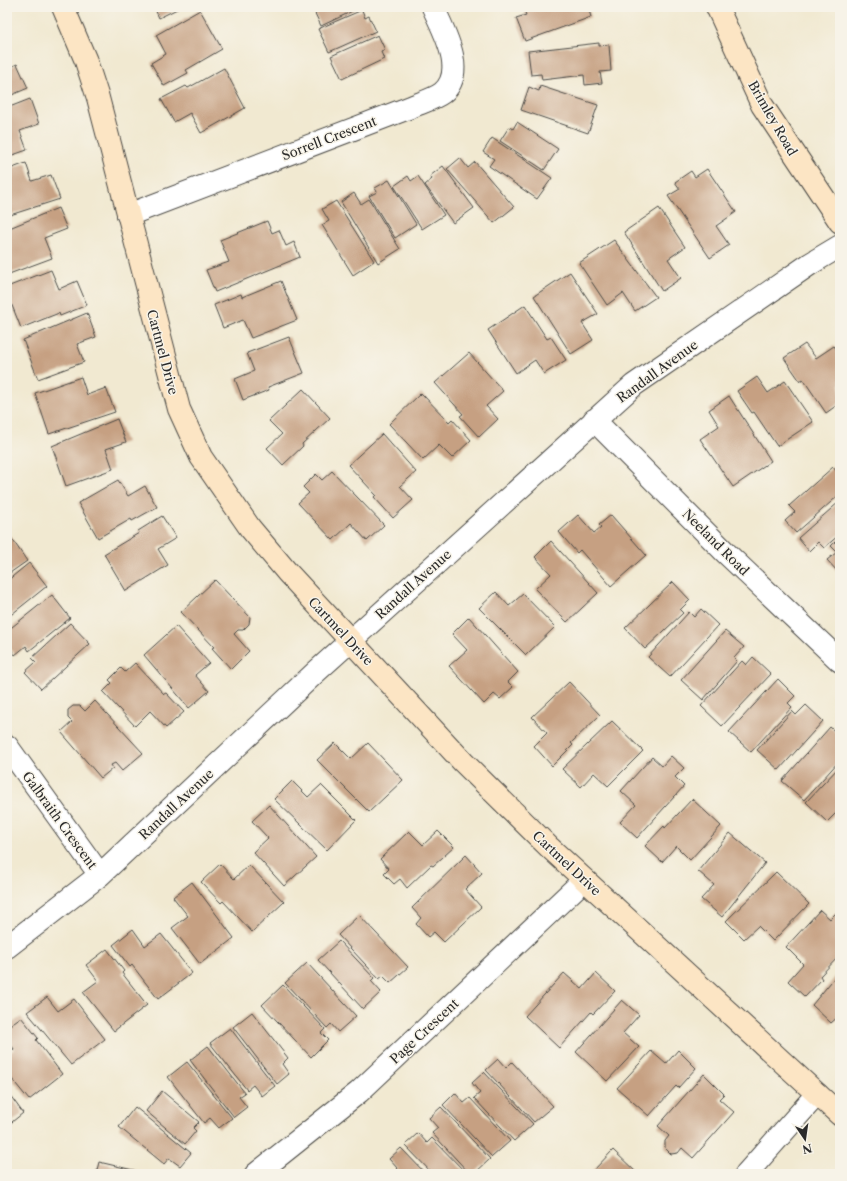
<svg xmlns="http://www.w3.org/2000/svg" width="847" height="1181" viewBox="0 0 847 1181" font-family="'Libre Caslon Text',serif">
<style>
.building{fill:#c6a082}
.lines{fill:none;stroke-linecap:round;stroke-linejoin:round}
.street-casing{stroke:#494844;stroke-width:24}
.secondary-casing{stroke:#494844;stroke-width:24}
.street{stroke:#fff;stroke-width:22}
.secondary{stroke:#fce5c4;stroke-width:22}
.labels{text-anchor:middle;stroke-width:3;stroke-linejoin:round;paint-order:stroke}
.street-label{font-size:13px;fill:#2b2b2b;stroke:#f7f3e8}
</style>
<rect width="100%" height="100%" fill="#f7f3e8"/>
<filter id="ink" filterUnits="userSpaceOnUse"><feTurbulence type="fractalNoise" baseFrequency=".025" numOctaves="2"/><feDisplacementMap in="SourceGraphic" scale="8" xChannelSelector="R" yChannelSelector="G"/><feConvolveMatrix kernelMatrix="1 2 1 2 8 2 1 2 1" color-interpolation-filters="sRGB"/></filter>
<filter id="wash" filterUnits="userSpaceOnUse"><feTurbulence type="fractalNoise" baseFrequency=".012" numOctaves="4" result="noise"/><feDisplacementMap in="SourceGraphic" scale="16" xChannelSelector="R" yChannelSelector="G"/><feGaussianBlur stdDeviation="0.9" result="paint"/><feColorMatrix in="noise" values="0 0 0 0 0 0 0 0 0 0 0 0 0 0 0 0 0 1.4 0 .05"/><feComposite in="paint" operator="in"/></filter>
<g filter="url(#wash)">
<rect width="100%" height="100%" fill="#f1e9d1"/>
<g id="blocks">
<path class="building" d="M154,7H181L159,18Z
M312,7H361L321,26Z
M533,7H588L591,17L525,41L516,18L526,15L524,10Z
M200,10L222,49L186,70L188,73L164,86L151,63L166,54L156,35Z
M362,10L365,18L369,16L376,31L329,52L318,29Z
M378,35L385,50L381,52L384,59L342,79L331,56Z
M599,43V46L609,45L611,71L600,72L602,83L585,85L584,75L542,80L541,74L531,75L528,51Z
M17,64L28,88L7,97V69Z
M224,68L245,108L201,133L190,113L174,122L161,99L186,86L188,88Z
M540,86L598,105L588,133L521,110L529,87L539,91Z
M30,99L39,124L20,131L27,150L7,157V108Z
M517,122L558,149L544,170L500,141L509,127L513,129Z
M492,138L552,178L537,199L489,166L494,159L483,152Z
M460,158L468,168L475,162L514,207L494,223L447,169Z
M26,163L32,181L51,175L60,199L7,216V170Z
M443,166L474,208L453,223L425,185L432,179L430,176Z
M707,169L736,212L716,226L729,245L710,258L668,196L680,189L675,182L691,171L695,177Z
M408,176L411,181L418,176L444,215L422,229L394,186Z
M389,180L416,224L395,238L369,196L377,192L375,188Z
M354,193L361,204L369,199L400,249L378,263L341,202Z
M336,201L374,261L353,275L322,225L329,221L322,209Z
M58,208L67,229L44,238L52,258L9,274L7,268V229Z
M659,208L685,247L668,259L681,278L662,291L624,232Z
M267,221L272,233L279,230L286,246L294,242L300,257L215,292L206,270L229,262L220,240Z
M614,240L656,297L635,311L623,293L607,305L579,263Z
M51,270L59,289L77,281L87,305L60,316L59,313L21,328L7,293V287Z
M570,272L598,314L582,323L593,340L571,354L534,296Z
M281,281L297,320L251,338L243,320L223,328L214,305L241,294L242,297Z
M525,305L547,339L551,337L566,360L544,374L535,360L516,373L488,330Z
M87,313L96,337L77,344L84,362L38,379L23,340Z
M289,337L304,373L268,387L269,390L243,400L235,379L254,371L247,353Z
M805,344L816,358L834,346L840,354V403L826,413L803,379L800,381L784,358Z
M469,353L503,391L486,406L498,419L479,437L460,416L463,414L435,383Z
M81,377L87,395L106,388L115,412L49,434L35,393Z
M757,377L768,393L785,381L813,422L777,446L754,412L752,413L737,391Z
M303,389L330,418L302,444L303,446L283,465L267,448L282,434L269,421Z
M421,393L449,422L452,419L471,440L452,458L439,445L423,460L389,424Z
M729,396L771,461L733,487L700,439L719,426L709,410Z
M117,419L126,442L106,449L113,469L66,486L52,446Z
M382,434L416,472L400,486L413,500L393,518L374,497L376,495L348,465Z
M833,467L840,476V494L796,533L785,521L795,512L789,506Z
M332,471L384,525L367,541L351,523L333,540L298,503L309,493L303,487L316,474L322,480Z
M118,480L128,496L145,486L157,507L132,521L131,519L98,538L78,503Z
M840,501V534L824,548L818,542L809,551L798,538Z
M578,515L594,533L601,527L599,525L611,515L646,555L611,586L580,550L577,553L559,532Z
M162,516L176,538L158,549L168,565L126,591L104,554L139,533L138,531Z
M10,536L27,561L7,575V538Z
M840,537V571L838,572L827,560L837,552L831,546Z
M551,541L598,593L567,622L535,589L551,574L535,557Z
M29,563L47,586L7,618V581Z
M215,580L250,617L249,624L243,630H238L234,634L249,651L231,669L212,648L214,647L181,612Z
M673,582L690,600L680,610L683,613L645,649L625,628Z
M496,592L509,606L523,594L555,627L526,655L479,608Z
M52,595L70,618L29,651L26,646L15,655L7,644V631Z
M701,609L718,625L670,677L648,657L689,612L694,617Z
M469,617L518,672L508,682L513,687L500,699L494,694L484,704L449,666L467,650L452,634Z
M70,623L90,644L41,689L25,672L36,662L32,658Z
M176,626L209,663L195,675L209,691L189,708L144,655Z
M725,631L744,647L734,658L737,661L703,700L681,680Z
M753,657L771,674L722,726L701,706L742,661L746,665Z
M135,663L164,694L166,693L184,712L166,728L150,711L135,726L103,692L112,683L109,680L121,668L125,672Z
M778,679L795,696L788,703L792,707L751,752L729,732Z
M569,682L600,715L571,743L573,745L552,766L534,746L547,733L532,717Z
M95,701L143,753L122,771L115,763L111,765L113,768L101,778L61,732L72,722L68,718V710L73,706H80L85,711Z
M806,705L823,721L779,770L757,750L792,711L796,715Z
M612,721L643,751L608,786L594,773L581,787L562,769Z
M830,727L840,736V760L804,800L782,781Z
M335,743L351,759L368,743L403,780L369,812L317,760Z
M671,756L684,768L675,777L684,786L637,838L620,822L636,805L621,791L652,757L662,766Z
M840,766V809L827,822L806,802Z
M292,781L308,797L321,785L356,820L327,850L274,799Z
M692,799L721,826L690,860L676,846L662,862L645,846L664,826L665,828Z
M269,805L316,857L284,886L253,852L268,838L252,821Z
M409,831L423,845L438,831L454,847L433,866L431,865L407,888L400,879L394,884L384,874L389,869L380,859Z
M730,833L765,863L722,917L701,899L714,885L698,871Z
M466,855L482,873L465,889L481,907L444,942L434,932L428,937L416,924L421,918L412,908Z
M220,864L234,879L249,865L284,902L252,932L223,901L221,903L201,882Z
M776,872L809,904L773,941L758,926L744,939L726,921Z
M192,882L234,938L200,964L172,928L188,916L173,897Z
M820,910L830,919L836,913L840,917V955L820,976L822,979L805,997L788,981L803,964L786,947Z
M359,915L408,967L390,983L383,976L379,979L338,935Z
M133,929L145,946L161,934L192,973L158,999L132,965L130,967L113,945Z
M339,941L374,978L371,981L381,992L363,1009L318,960Z
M107,949L124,971L122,973L147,1005L114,1031L83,992L98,981L86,965Z
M307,963L356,1016L338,1032L331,1024L327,1028L285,983Z
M564,973L582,989L596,973L615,991L593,1014L591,1012L559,1048L525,1016Z
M840,975V1015L831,1023L812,1005L836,976L837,978Z
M283,985L325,1029L321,1033L328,1040L311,1057L262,1005Z
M47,997L58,1011L74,999L105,1039L71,1065L27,1012Z
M622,1000L639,1015L623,1033L639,1047L607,1081L576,1052Z
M252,1012L288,1058L282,1064L289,1074L277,1084L233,1027Z
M21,1017L38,1038L36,1040L62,1074L29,1100L7,1073V1055L14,1049L7,1040V1027Z
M230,1028L275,1086L262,1096L253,1085L247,1090L210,1043Z
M208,1046L245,1093L239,1097L247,1107L234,1117L190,1060Z
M678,1050L696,1068L678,1088L676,1086L649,1116L617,1088L651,1051L666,1064Z
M498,1059L506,1068L512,1062L553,1106L534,1122L486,1070Z
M187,1062L232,1118L219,1128L210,1118L204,1123L168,1077Z
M484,1072L533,1124L514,1141L474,1098L480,1093L472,1083Z
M704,1074L724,1094L719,1099L734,1112L693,1158L682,1148L678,1153L671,1154L665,1148V1141L669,1136L658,1126Z
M7,1091L23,1113L7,1126Z
M162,1091L199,1122L193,1128L196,1131L185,1144L146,1111Z
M455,1093L464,1103L470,1098L510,1141L492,1157L443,1105Z
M135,1107L191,1153L180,1166L169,1158L164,1164L119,1127Z
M441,1107L490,1159L474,1174H470L432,1133L438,1128L429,1118Z
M418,1133L427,1143L432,1138L467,1174H433L405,1145Z
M401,1148L426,1174H392L398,1169L389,1159Z
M613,1150L638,1174H596L593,1171Z
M99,1162L146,1173V1174H96Z"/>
</g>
</g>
<g filter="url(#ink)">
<use href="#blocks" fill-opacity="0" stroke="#494844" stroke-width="1"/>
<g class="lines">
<defs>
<path id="street" d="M128,215L411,107C420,103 434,99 442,93C468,72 443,30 433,7
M594,420L726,553L840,661
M7,746L100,875
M7,947L100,875L317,671L634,385L810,264L840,246
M256,1174L359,1092L584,880
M746,1174L817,1094"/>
<path id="secondary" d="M63,7L86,61L98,98L179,409L201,457L250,528L287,572L463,762L549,847L840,1115
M717,7L762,105L840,222"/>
</defs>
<use href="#street" class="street-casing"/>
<use href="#secondary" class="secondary-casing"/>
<use href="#street" class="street"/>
<use href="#secondary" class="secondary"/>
</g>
</g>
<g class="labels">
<g class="street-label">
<text transform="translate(773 118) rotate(60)" y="5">Brimley Road</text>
<text transform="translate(329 138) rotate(-21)" y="5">Sorrell Crescent</text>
<text transform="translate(163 352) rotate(75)" y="5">Cartmel Drive</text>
<text transform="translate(657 371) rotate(-36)" y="5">Randall Avenue</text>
<text transform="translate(716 542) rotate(45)" y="5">Neeland Road</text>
<text transform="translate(413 584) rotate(-42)" y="5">Randall Avenue</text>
<text transform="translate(341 631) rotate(47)" y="5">Cartmel Drive</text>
<text transform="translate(176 804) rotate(-43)" y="5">Randall Avenue</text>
<text transform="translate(60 820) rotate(54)" y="5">Galbraith Crescent</text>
<text transform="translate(567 863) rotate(43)" y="5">Cartmel Drive</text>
<text transform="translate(424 1031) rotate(-43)" y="5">Page Crescent</text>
</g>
</g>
<rect width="847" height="1181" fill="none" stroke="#f7f3e8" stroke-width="24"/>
<g transform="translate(805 1139) rotate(167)" stroke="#f7f3e8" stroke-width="3" paint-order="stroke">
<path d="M0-3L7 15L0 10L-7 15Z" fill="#2b2b2b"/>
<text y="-6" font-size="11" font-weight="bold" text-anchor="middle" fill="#2b2b2b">N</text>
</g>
</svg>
